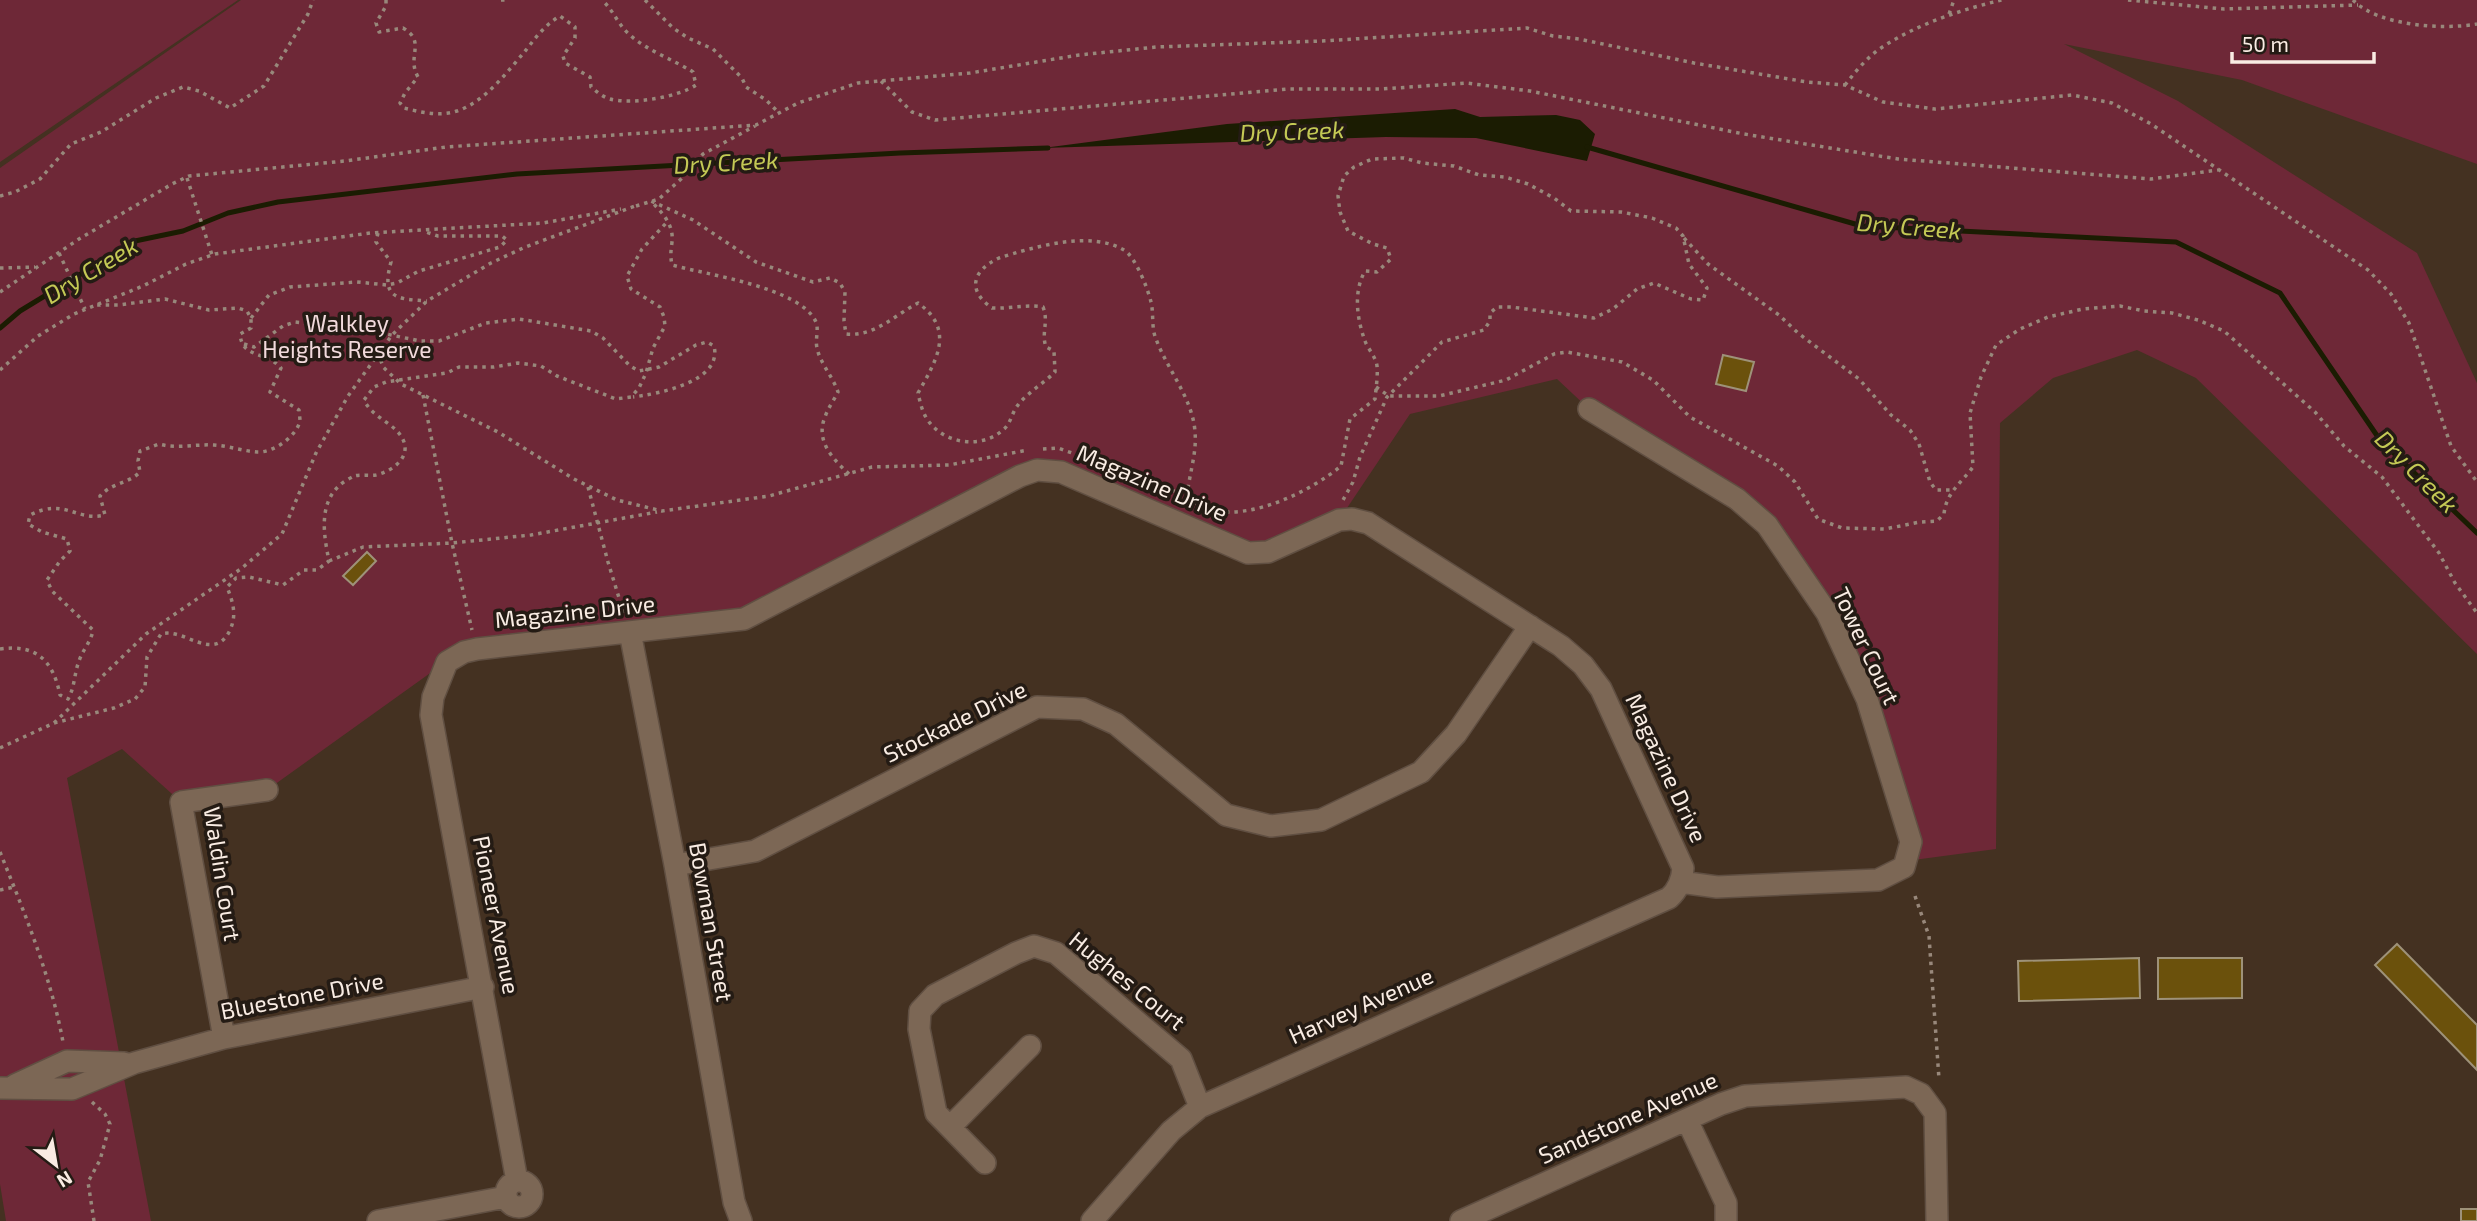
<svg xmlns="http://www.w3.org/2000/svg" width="2477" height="1221" viewBox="0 0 2477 1221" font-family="'Exo 2',sans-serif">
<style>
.green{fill:#6e2837}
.water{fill:#1b1c02}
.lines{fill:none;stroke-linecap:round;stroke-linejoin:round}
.stream{stroke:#1b1c02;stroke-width:5}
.building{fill:#6b510c;stroke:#9e9279;stroke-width:2}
.minor-casing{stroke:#604f42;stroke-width:24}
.path{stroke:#98887b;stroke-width:3.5;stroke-dasharray:3.5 5;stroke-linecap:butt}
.minor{stroke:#7c6755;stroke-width:21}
.labels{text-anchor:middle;stroke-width:7;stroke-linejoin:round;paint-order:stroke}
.park-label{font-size:23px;fill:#f2dadc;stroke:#241b14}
.street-label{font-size:23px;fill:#f9ece3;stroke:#241b14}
.water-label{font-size:24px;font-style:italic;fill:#c4c955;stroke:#241b14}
</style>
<rect width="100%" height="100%" fill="#443121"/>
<path class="green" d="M0,0H238L0,162Z
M241,0H2477V164L2242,80L2064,44L2178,101L2417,253L2477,383V654L2196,378L2137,350L2053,378L2000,423L1996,849L1906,861L1837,634L1737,499L1589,409L1557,379L1410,414L1339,520L1257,554L1046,469L744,619L454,656L267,790L181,802L122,749L67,778L151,1221H6L0,1184V168Z"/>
<path class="water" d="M1455,109L1480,117L1556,115L1580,120L1595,134L1587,161L1476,138L1386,137L1043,148L1227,124Z"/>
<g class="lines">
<path class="stream" d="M1587,147L1862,226L2176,242L2280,293L2380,440L2477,533
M0,328L20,311L135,241L183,231L228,213L278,202L517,174L900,153L1048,148"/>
</g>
<path class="building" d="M1723,355L1754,362L1746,391L1716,384Z
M367,552L376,561L353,585L343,576Z
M2397,944L2477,1025V1070L2375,965Z
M2139,958L2140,998L2019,1001L2018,961Z
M2158,958H2242V998L2158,999Z
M2461,1209H2477V1221H2461Z"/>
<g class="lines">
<defs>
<path id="minor" d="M1589,409L1737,499L1767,525L1827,613L1867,699L1911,842L1904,867L1878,880L1717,887L1680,882
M630,632L675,865L734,1202L741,1221
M675,865L755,851L1037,707L1083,709L1116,724L1226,815L1271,826L1321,820L1421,772L1456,734L1530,626
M224,1038L181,802L267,790
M15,1085L67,1061L124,1063
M0,1088L72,1089L134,1063L224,1038L483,987
M1687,1120L1726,1203V1221
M950,1127L1030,1046
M985,1163L936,1113L919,1029L920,1011L935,995L1016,953L1034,946L1056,953L1181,1059L1200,1107
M506 1194a13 13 0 1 1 26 0a13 13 0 1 1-26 0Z
M517,1181L431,715L433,697L447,662L464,652L477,649L744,619L1020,476L1037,470L1061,472L1248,553L1268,552L1339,520L1352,519L1368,523L1561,646L1583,665L1601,689L1683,868C1682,880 1678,890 1669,898L1200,1107L1171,1131L1092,1221
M378,1221L506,1197
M1461,1221L1721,1104L1745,1096L1906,1087L1921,1094L1935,1113L1937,1221"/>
</defs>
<use href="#minor" class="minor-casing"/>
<path class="path" d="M386,0V6L376,23L379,32L403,28C427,42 406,56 418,77L405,93L400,103L404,108C420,112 440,117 457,111C485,102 508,71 526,50C536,37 546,24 560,16L575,27V38L563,56L565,63L590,77L591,87C597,92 603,97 610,99C632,105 678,97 696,85L693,72C674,60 646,50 630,35C618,25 614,11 602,0
M501,0H505
M645,0L673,28L688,38L713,49L742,78L746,87L766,100L779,113
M2128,0L2224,9L2358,5
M2353,0C2378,26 2443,30 2477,24
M1949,14L1954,0
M881,81L912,112L935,120L1288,89H1382L1466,83L1530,91L1744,134L1898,159L2151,179L2218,170
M1845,85C1856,71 1868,56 1884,46C1918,24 1963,9 2002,0
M187,178L212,255
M0,196L15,192L40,179L71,144L101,132L156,98L183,87L199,91L230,108L264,86L308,14L313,0
M636,206L659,199L681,179L703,154L755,126
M378,233L376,242L391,262C381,298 396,299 427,301
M1684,238L1708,264L1779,315L1798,333L1859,379L1891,415L1910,430L1919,444L1930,482L1936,490H1952
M59,253L85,309
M0,268L35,267
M0,292L79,239L172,184L189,176L345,161L446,147L756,125L798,103L858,83L970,73L1079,55L1156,47L1322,41L1527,28L1553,36L1579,39L1694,63L1807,82L1845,85L1883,102L1935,109L2072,95L2112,103L2151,124L2368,270L2391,294L2409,323L2451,446L2477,482
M251,318L269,295L290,287L357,282L387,285L397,283L419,271L500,247L507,240L502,236H438L426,232
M244,344L254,347L283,326L295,322L367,330L420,341H439L486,323L519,319L591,331L603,338L630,366L639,371L659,367L696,345L707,342L714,346C723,382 657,394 633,397
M378,352L383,367L401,384L498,432L574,479L617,500L662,511L769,496L872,467L949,465L1028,450
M0,370L38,336L74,314L143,286L186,264L215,254L370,233L543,223L621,209
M1376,387L1389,396H1439L1506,380L1554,354L1567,352L1622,362L1653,380L1690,417L1778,466L1795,482L1818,519L1842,528L1885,529L1920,522L1937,521L1944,514C1946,493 1961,483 1973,467L1970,413L1981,377L1996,345L2020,329L2048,317L2083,309L2120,306L2144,311L2172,313L2198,320L2224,331L2315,412L2344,446L2382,477L2439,553L2455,583L2477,613
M423,395L452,543L472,630
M1043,449L1058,448C1097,462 1136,475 1174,491C1187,496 1199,507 1212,510C1252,520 1311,491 1341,466L1350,419L1375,399C1376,388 1378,376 1377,366C1376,357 1368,349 1365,341C1357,319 1353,292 1365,271L1377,272L1391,259L1387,248L1373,244L1348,231L1340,212L1338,196L1344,176L1354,167L1372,159L1404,158L1422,163L1454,166L1479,175L1505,177L1528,184L1554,198L1571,211L1621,212L1652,218L1676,228L1683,236L1689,264L1707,288L1703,300L1691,299L1654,283L1637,289L1613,309L1594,318L1511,307H1497L1490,313V321L1484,330L1442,342L1387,397L1360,457L1353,482L1343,500
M849,474C833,459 815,441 825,417C828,408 834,400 838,392C833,377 820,363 817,348C815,340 819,329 816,322C800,287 707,275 672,265C670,255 671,251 672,242C674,224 662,213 651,201L693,220L756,262L813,282L830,278L840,283L845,292L844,321L846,334C874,337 895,315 918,303C956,330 936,361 918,393C920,402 922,411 927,419C943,444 982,450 1004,429C1011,423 1012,412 1018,405C1027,393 1044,383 1055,372L1054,351L1046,347C1041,333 1049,322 1043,307C1025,304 1009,309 992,308C966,290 973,270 999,258C1034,247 1090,230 1124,250C1135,256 1148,289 1151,302C1154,314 1151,327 1156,339C1167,369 1193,399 1195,432C1197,453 1189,475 1187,496L1189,506
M588,487L608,562L624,614
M329,561L363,547L452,543L531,535L657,512
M0,649C36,644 53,660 60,695L68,699C75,687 74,674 79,661C83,649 91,642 93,630L52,591L47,580L60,561L70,551L67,539L42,532L28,524L30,515C65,497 76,522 105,515L100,496C111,483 128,484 140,472L138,461L140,451L159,444C176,449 195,444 214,445C229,446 243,451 257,452C273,453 296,437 300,421C300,417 299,413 299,410L270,392L281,368C267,351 242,359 240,334L251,328V318L247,311L238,308L209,310L165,299L118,305H96
M54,723L114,708L135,699L145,687L147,657L161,634C184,627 214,664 230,630C237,615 233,602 227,587L236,578L249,577L283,585L304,570H317L329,561C324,536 318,504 340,485C343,482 350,478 354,476C361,474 369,476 376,475C390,472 410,459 404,442C398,424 373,419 364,400L374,387L386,382L447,373L459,367H494L518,363L541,366L557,376L616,399L631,397L639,388L646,373L653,348L665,326L664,317L660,307L631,289L627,276L642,249L668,221
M0,748L54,723L146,634L242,568L282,534L316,453L348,396L392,335L427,301L491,263L523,248L635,206
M0,852C25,914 51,977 63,1042
M0,890L14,887
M1915,896L1929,936L1939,1079
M92,1102L105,1114L110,1124L100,1160L88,1182L94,1221"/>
<use href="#minor" class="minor"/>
</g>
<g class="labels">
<g class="park-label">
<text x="347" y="332">Walkley<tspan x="347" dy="26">Heights Reserve</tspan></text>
</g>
<g class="street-label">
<text transform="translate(1152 483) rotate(23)" y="8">Magazine Drive</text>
<text transform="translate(575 612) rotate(-6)" y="8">Magazine Drive</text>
<text transform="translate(1866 646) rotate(65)" y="8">Tower Court</text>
<text transform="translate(955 722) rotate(-26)" y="8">Stockade Drive</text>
<text transform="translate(1666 768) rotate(65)" y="8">Magazine Drive</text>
<text transform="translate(222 874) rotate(81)" y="8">Waldin Court</text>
<text transform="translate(496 915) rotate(79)" y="8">Pioneer Avenue</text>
<text transform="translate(711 922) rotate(80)" y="8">Bowman Street</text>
<text transform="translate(1127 981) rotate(39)" y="8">Hughes Court</text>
<text transform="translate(302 996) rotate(-11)" y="8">Bluestone Drive</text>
<text transform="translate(1361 1006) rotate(-24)" y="8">Harvey Avenue</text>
<text transform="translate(1628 1118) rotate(-24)" y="8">Sandstone Avenue</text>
</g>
<g class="water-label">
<text transform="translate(1292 132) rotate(-2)" y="8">Dry Creek</text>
<text transform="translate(726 163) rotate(-3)" y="8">Dry Creek</text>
<text transform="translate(1909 227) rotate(5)" y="8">Dry Creek</text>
<text transform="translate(91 271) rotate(-31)" y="8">Dry Creek</text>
<text transform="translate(2416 472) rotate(45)" y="8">Dry Creek</text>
</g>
</g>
<g transform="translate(56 1165) rotate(149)" stroke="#241b14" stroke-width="5" paint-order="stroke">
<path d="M0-5L12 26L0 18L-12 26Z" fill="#f9ece3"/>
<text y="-10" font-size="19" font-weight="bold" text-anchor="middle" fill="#f9ece3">N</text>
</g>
<path d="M2232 52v10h142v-10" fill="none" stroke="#f9ece3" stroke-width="3.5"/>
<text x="2242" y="52" font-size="21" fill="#f9ece3" stroke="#241b14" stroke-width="5" paint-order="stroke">50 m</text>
</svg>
